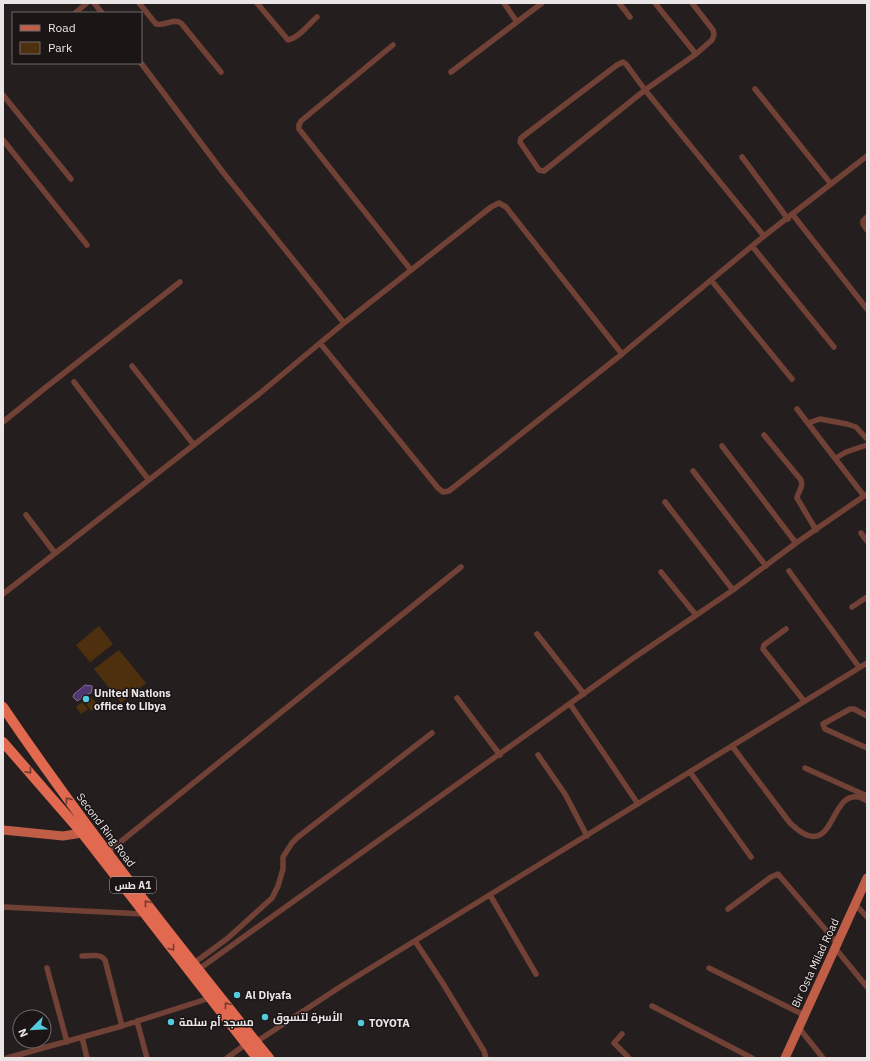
<svg xmlns="http://www.w3.org/2000/svg" width="870" height="1061" viewBox="0 0 870 1061" font-family="'IBM Plex Sans',Cairo,sans-serif">
<style>
.green{fill:#4e300f}
.water{fill:#4f376f;stroke:#7e6b93}
.lines{fill:none;stroke-linecap:round;stroke-linejoin:round}
.street{stroke:#714136;stroke-width:5.5}
.primary{stroke:#c05e48;stroke-width:9}
.highway{stroke:#e0694f;stroke-width:10}
.oneway{stroke:#743b30}
.poi-dot{fill:#54cade;stroke:#1b1516;stroke-width:1.5}
.labels{text-anchor:middle;stroke-width:3;stroke-linejoin:round;paint-order:stroke}
.shield{fill:#1b1516;stroke:#aca7a8;stroke-width:1}
.shield-label{font-size:10px;font-weight:bold;fill:#eae5e6}
.poi-label{font-size:11px;font-weight:bold;fill:#eae5e6;stroke:#1b1516;text-anchor:start}
.street-label{font-size:11px;fill:#eae5e6;stroke:#1b1516}
</style>
<rect width="100%" height="100%" fill="#251e1f"/>
<path class="green" d="M99,626L113,644L90,662L76,645Z
M119,650L146,683L121,703L94,669Z
M90,696L98,705L91,711L84,701Z
M82,702L88,709L81,714L76,707Z"/>
<path class="water" d="M85,685L92,686V689L91,693L82,696V698L77,701L73,697L74,694Z"/>
<g class="lines">
<path class="street" d="M94,3L102,13
M139,3L156,24C165,26 173,18 181,23L221,72
M257,3L288,40C299,38 309,24 317,17
M504,3L517,22
M619,3L630,17
M655,3L696,54
M692,3L713,30L714,35L712,40L696,54L645,90L544,171L539,170L520,142L521,138L617,65L623,62L626,64L645,90L764,236
M75,13L87,3
M393,45L301,121L299,125V129L411,270
M451,72L542,3
M755,89L831,184
M3,95L71,179
M3,140L87,245
M742,157L788,219
M793,215L867,309
M867,217L863,221V224L867,230
M752,246L834,347
M711,280L792,379
M344,323L491,207L499,203L506,207L622,354
M320,343L438,488L443,492L449,491L622,354L764,236L867,156
M132,366L194,445
M74,382L148,479
M797,409L864,496
M3,422L45,388L180,282
M808,423L820,419L847,424L856,427L867,439
M764,435L801,480C804,487 798,491 797,498L816,530
M722,446L796,543
M836,458L846,452L867,445
M693,471L766,566
M665,502L733,590
M26,515L55,553
M861,533L867,541
M789,571L859,667
M661,572L696,615
M3,594L259,394L344,323L222,171L141,63
M852,607L867,597
M786,629L764,645L763,649L804,701
M537,634L584,694
M457,698L500,755
M570,704L607,758L638,804
M867,716L854,709H850L823,724L825,729L867,748
M732,746L790,823C835,866 828,792 858,797C861,797 865,800 867,801
M538,755L565,794L587,836
M805,768L867,796
M690,772L751,857
M108,852L461,567
M490,895L536,974
M855,904L867,917
M3,907L144,914
M728,909L771,877L778,874L837,943
M415,941L442,982L484,1051L486,1058
M835,948L867,987
M82,956C90,956 100,953 105,960L122,1026
M194,963L228,938L272,898L278,886L283,869V857L292,843L298,837L432,733
M47,968L67,1042
M709,968L804,1015
M199,969L632,659L733,590L796,543L867,494
M652,1006L752,1058
M137,1021L147,1058
M799,1028L823,1058
M622,1034L614,1043L629,1058
M82,1037L87,1058
M256,1042L343,985L867,663
M7,1058L122,1026L210,998
M227,1058L246,1044"/>
<path class="primary" d="M3,830L63,836L82,833
M785,1058L867,878"/>
<path class="highway" d="M3,707C85,828 177,944 269,1058
M3,742L82,833L257,1058"/>
</g>
<defs><path id="oneway-chevron" d="M-2-3.5L2.5 0L-2 3.5" fill="none" stroke-width="1.6" stroke-linecap="round" stroke-linejoin="round"/></defs>
<g class="oneway">
<use href="#oneway-chevron" transform="translate(29 771) rotate(49)"/>
<use href="#oneway-chevron" transform="translate(68 800) rotate(-127)"/>
<use href="#oneway-chevron" transform="translate(147 903) rotate(-128)"/>
<use href="#oneway-chevron" transform="translate(172 948) rotate(52)"/>
<use href="#oneway-chevron" transform="translate(227 1005) rotate(-128)"/>
</g>
<g class="poi-dot">
<circle cx="86" cy="699" r="4"/>
<circle cx="237" cy="995" r="4"/>
<circle cx="265" cy="1017" r="4"/>
<circle cx="171" cy="1022" r="4"/>
<circle cx="361" cy="1023" r="4"/>
</g>
<g class="labels">
<rect class="shield" x="110" y="877" width="46" height="16" rx="3"/>
<g class="shield-label">
<text x="133" y="889">طس A1</text>
</g>
<g class="poi-label">
<text x="94" y="697">United Nations<tspan x="94" dy="13">office to Libya</tspan></text>
<text x="245" y="999">Al Diyafa</text>
<text x="273" y="1021">الأسرة لتسوق</text>
<text x="179" y="1026">مسجد أم سلمة</text>
<text x="369" y="1027">TOYOTA</text>
</g>
<g class="street-label">
<text transform="translate(106 830) rotate(53)" y="4">Second Ring Road</text>
<text transform="translate(815 963) rotate(-65)" y="4">Bir Osta Milad Road</text>
</g>
</g>
<rect width="870" height="1061" fill="none" stroke="#eae5e6" stroke-width="8"/>
<rect x="12" y="12" width="130" height="52" fill="#1b1516" stroke="#6e6869"/>
<rect x="20" y="25" width="20" height="6" fill="#c05e48" stroke="#6e6869"/>
<text x="48" y="32" font-size="12" fill="#eae5e6">Road</text>
<rect x="20" y="42" width="20" height="12" fill="#4e300f" stroke="#6e6869"/>
<text x="48" y="52" font-size="12" fill="#eae5e6">Park</text>
<g transform="translate(32 1029) rotate(246)"><circle r="19" fill="#1b1516" stroke="#6e6869"/>
<path d="M0-3L7 15L0 10L-7 15Z" fill="#54cade"/>
<text y="-6" font-size="11" font-weight="bold" text-anchor="middle" fill="#eae5e6">N</text>
</g>
</svg>
